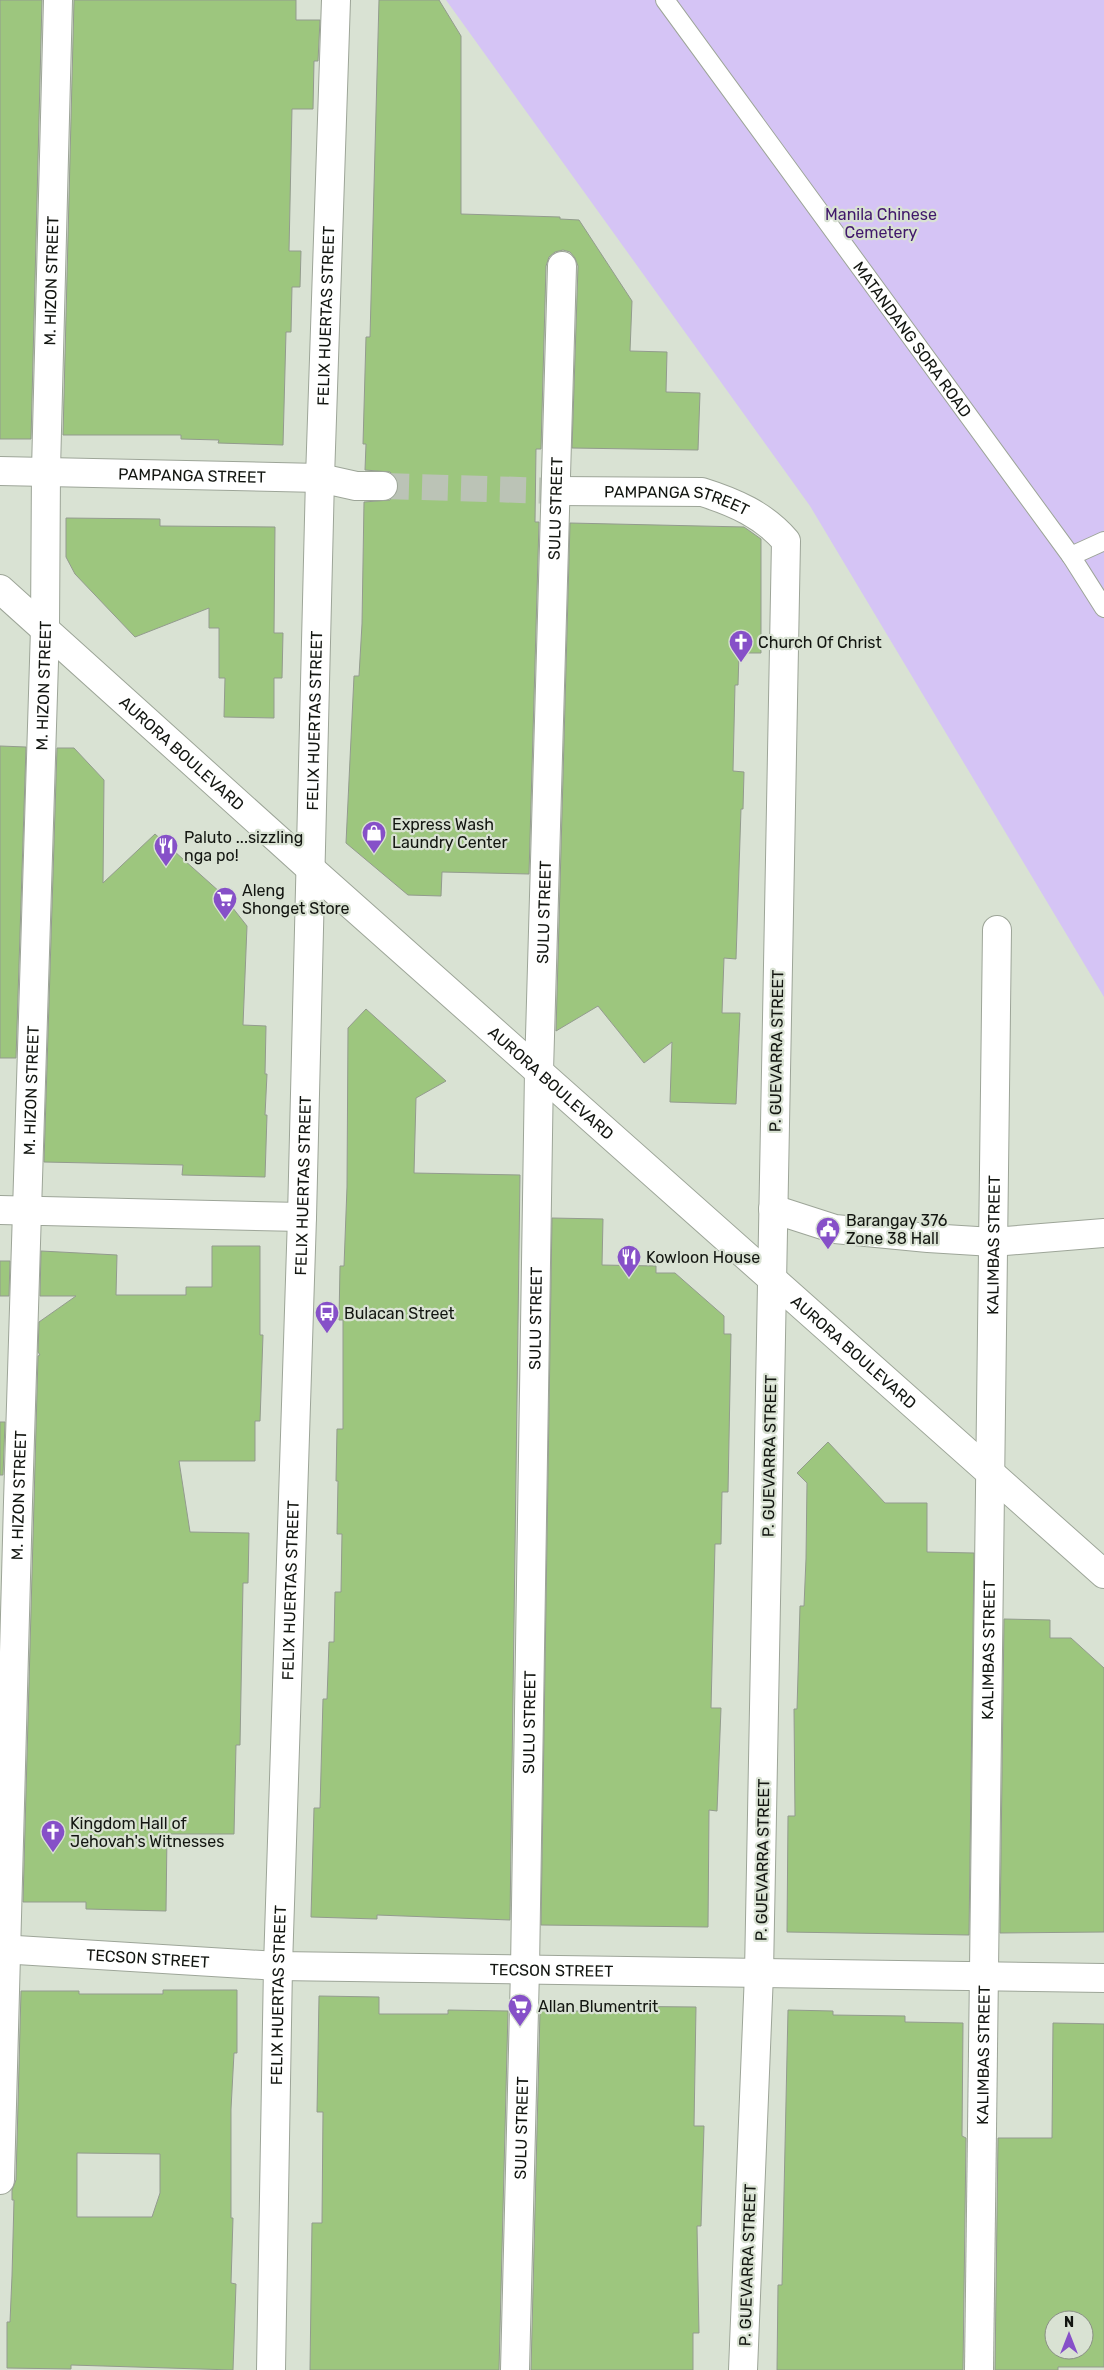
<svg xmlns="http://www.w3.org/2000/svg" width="1104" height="2370" viewBox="0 0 1104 2370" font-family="Rubik,sans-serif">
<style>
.green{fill:#d5c4f5}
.building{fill:#9dc67e;stroke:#939b8e;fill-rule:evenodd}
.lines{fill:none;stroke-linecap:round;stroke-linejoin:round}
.pedestrian-tunnel{stroke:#bbc3b6;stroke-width:26;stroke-dasharray:26 13;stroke-linecap:butt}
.service-casing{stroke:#9da598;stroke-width:20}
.minor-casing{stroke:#9da598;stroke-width:30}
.secondary-casing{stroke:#9da598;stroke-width:30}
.service{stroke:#fff;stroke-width:18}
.minor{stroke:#fff;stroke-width:28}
.secondary{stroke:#fff;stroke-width:28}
.labels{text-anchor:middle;stroke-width:4.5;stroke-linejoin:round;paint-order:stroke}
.park-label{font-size:16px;fill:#41186b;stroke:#d9e2d3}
.street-label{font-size:16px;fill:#131611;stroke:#d9e2d3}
.poi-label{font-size:16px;fill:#131611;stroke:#d9e2d3;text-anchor:start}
</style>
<rect width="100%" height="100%" fill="#d9e2d3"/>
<path class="green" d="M446,0H1104V997L810,506Z"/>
<path class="building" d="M0,0H42L31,439H0Z
M74,0H296V20H320L318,61H314L313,109H292L289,251H301L300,287H292L291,332H286L283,445L218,443L219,440L181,439V435H63Z
M379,0H439L461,36V214L560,217V219L579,220L632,301L630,351L667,352L666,392L700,393L698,450L572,448L578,266L575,258L570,252L563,250L555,252L549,257L546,266L541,449H536L535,522H539L529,874L442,872L441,896L408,895L346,843L354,676H359L362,624L364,502L390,500L396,494L399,486L397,479L390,472L365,470L366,444H363L366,337H370Z
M66,518L160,519V526L275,527L274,633H283L282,678H274V718L224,717L225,678H219V628H209V608L135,637L75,574L66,557Z
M570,523L744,527L761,539V653H739L738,685H735L733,771L744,772L743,809H741L736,959L724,958L722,1013H740L736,1104L670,1102L672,1042L644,1063L598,1006L556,1031Z
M0,746L26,747L16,1058H0Z
M57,748H74L104,780L103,883L155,834L221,893L247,926L243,1025L266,1026L265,1074H267L265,1115H267L265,1177L182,1175L183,1165L44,1162Z
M366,1009L446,1081L416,1098L414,1173L520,1175L510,1920L377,1915V1919L311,1917L314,1808H320L323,1699H327L329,1642H334L335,1592H341L342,1534H337L338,1481H336L337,1429H343V1320H339L340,1266H344L347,1187L348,1028Z
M552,1218L603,1219L602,1265L656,1266V1273H675L724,1316V1334H731L728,1492H722L721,1544H715L711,1708H721L717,1811L709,1810L708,1927L541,1925Z
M212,1246H260V1335H263L260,1421H255V1461H179L190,1532L249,1533L248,1583H243L240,1745H236L234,1834H167L166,1911L86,1909V1902H23L38,1356L40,1355L38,1352L39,1322L76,1296H40L41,1251L117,1255L116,1295H186V1287H212Z
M0,1261H10L9,1296H0Z
M0,1422H5L3,1475H0Z
M828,1442L885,1503H927V1552L974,1553L969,1935L787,1932L788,1816H795L794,1709H797L800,1606H804L806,1559L807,1483L797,1473Z
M1004,1619L1050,1620V1638H1071L1104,1668V1932L1000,1933Z
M163,1990H237V2053H234L231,2109V2218H233L231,2283L236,2284L233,2370L71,2365V2369L7,2368V2322H10L12,2276L14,2200H12V2190L16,2180L21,1991H79V1994H163ZM77,2153L160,2154V2193L152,2217H77Z
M319,1996L379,1997V2014H448V2010L508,2011L499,2370H310L312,2223H322L323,2112H317Z
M594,2006L696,2007L694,2126H704L701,2226H697L699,2333H693V2370H531L540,2011H594Z
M788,2010L833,2011V2015L905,2016V2022L963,2023L962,2136L966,2138L963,2370H777L778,2285H782Z
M1053,2023L1104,2024V2367H1058V2370H995L998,2138H1052ZM1054,2320H1084V2350H1054Z"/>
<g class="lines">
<path class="pedestrian-tunnel" d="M383,486L556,491"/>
<defs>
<g id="service">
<path id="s1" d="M665,0L1071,556L1104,608"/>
<path d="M1071,556L1104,541"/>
</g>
<g id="minor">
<path id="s2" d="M0,471L320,478L356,486H383"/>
<path id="s3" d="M556,491L702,492C734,502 764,515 786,541L759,1973L743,2370"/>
<path d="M773,1209L835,1229L928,1238L993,1242L1104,1233"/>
<path d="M0,1210L302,1217"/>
<path id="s4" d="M0,1949L278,1966L1104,1978"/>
<path id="s5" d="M0,2180L18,1502L45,629L46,470L58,0"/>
<path id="s6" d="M271,2370L278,1966L302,1217L320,478L336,0"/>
<path id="s7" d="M515,2370L525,1969L539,1071L562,266"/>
<path id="s8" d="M979,2370L997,930"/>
</g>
<g id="secondary">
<path id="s9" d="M0,589L312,870L1104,1574"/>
</g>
</defs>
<use href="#service" class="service-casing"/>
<use href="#minor" class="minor-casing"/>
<use href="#secondary" class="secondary-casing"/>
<use href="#service" class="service"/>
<use href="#minor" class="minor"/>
<use href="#secondary" class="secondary"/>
</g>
<defs>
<symbol id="church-pin" viewBox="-11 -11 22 30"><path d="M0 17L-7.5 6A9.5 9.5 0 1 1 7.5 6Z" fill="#8650c8" stroke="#d9e2d3"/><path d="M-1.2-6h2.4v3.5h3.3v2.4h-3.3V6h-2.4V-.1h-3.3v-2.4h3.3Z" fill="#fff"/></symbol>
<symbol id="shop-pin" viewBox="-11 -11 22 30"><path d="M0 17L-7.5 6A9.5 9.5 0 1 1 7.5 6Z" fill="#8650c8" stroke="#d9e2d3"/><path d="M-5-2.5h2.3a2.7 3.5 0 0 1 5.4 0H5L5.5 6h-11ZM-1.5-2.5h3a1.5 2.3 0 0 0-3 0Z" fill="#fff"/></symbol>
<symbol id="restaurant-pin" viewBox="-11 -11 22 30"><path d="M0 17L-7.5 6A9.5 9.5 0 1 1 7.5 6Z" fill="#8650c8" stroke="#d9e2d3"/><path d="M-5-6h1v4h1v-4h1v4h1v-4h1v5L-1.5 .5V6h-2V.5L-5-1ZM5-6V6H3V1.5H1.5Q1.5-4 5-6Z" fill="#fff"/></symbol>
<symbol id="supermarket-pin" viewBox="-11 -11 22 30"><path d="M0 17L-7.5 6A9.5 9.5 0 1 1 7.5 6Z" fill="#8650c8" stroke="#d9e2d3"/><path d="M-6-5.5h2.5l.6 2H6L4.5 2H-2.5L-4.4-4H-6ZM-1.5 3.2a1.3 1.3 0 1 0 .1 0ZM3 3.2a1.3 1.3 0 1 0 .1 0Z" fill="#fff"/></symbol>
<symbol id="civic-pin" viewBox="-11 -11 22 30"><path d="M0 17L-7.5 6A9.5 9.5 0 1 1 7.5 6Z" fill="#8650c8" stroke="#d9e2d3"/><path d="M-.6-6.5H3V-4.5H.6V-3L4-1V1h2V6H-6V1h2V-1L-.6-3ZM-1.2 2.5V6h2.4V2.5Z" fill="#fff"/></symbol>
<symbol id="bus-pin" viewBox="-11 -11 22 30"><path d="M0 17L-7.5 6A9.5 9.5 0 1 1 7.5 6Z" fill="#8650c8" stroke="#d9e2d3"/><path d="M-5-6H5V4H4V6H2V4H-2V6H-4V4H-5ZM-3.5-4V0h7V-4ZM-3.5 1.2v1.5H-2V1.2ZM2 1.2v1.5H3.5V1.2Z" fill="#fff"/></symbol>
</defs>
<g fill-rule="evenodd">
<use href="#church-pin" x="727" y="628" width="28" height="38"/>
<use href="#shop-pin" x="360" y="819" width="28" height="38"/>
<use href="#restaurant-pin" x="152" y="832" width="28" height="38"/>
<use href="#supermarket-pin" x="211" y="885" width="28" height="38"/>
<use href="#civic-pin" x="814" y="1215" width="28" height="38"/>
<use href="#restaurant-pin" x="615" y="1243" width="28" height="38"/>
<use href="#bus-pin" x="313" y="1299" width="28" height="38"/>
<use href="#church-pin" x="39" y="1818" width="28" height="38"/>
<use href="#supermarket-pin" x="506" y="1992" width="28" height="38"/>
</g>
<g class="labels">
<g class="park-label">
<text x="881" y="220">Manila Chinese<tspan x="881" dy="18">Cemetery</tspan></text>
</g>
<g class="street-label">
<text dy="6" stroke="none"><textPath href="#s5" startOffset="1900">M. HIZON STREET</textPath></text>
<text dy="6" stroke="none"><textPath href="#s6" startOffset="2055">FELIX HUERTAS STREET</textPath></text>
<text dy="6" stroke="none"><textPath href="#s1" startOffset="420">MATANDANG SORA ROAD</textPath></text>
<text dy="6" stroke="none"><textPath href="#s2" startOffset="192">PAMPANGA STREET</textPath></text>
<text dy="6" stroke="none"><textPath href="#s3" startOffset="122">PAMPANGA STREET</textPath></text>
<text dy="6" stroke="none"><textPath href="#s7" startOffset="1862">SULU STREET</textPath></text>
<text dy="6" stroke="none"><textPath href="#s5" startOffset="1495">M. HIZON STREET</textPath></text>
<text dy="6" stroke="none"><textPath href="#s6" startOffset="1650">FELIX HUERTAS STREET</textPath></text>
<text dy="6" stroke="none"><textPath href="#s9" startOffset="245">AURORA BOULEVARD</textPath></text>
<text dy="6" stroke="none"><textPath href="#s7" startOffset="1458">SULU STREET</textPath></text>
<text transform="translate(776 1051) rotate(-89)" y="6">P. GUEVARRA STREET</text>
<text dy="6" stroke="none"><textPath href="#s9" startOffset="740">AURORA BOULEVARD</textPath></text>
<text dy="6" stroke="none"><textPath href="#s5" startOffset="1090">M. HIZON STREET</textPath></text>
<text dy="6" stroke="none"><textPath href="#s6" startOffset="1185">FELIX HUERTAS STREET</textPath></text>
<text dy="6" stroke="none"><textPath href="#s8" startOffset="1125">KALIMBAS STREET</textPath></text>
<text dy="6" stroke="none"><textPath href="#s7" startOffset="1052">SULU STREET</textPath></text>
<text dy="6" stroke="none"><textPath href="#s9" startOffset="1145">AURORA BOULEVARD</textPath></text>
<text transform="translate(769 1456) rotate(-89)" y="6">P. GUEVARRA STREET</text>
<text dy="6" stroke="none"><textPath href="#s5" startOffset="685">M. HIZON STREET</textPath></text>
<text dy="6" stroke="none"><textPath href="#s6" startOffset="780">FELIX HUERTAS STREET</textPath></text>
<text dy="6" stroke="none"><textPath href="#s8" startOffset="720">KALIMBAS STREET</textPath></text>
<text dy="6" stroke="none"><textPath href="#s7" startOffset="648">SULU STREET</textPath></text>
<text transform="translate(762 1860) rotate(-89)" y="6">P. GUEVARRA STREET</text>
<text dy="6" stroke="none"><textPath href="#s4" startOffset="148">TECSON STREET</textPath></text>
<text dy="6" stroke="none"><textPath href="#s4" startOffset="552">TECSON STREET</textPath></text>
<text dy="6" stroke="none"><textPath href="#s6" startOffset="375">FELIX HUERTAS STREET</textPath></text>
<text dy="6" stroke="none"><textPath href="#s8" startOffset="315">KALIMBAS STREET</textPath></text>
<text dy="6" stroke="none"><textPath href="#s7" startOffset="242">SULU STREET</textPath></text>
<text transform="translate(747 2265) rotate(-88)" y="6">P. GUEVARRA STREET</text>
</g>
<g class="poi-label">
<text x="758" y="648">Church Of Christ</text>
<text x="392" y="830">Express Wash<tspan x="392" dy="18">Laundry Center</tspan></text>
<text x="184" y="843">Paluto ...sizzling<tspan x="184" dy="18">nga po!</tspan></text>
<text x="242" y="896">Aleng<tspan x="242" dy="18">Shonget Store</tspan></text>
<text x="846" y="1226">Barangay 376<tspan x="846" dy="18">Zone 38 Hall</tspan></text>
<text x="646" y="1263">Kowloon House</text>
<text x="344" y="1319">Bulacan Street</text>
<text x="70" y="1829">Kingdom Hall of<tspan x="70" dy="18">Jehovah's Witnesses</tspan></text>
<text x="538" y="2012">Allan Blumentrit</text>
</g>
</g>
<g transform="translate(1069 2335)"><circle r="24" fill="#d9e2d3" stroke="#8a9085"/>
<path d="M0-4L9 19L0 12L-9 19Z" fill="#8650c8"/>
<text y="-8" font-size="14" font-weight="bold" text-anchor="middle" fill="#131611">N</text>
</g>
</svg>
